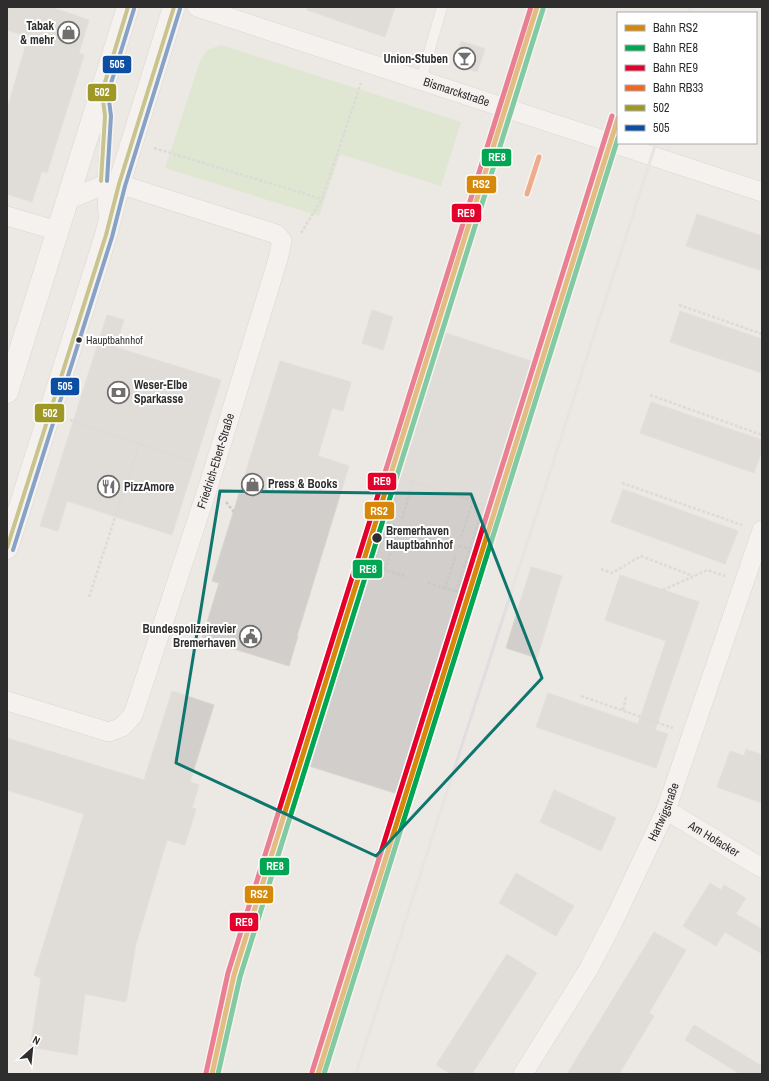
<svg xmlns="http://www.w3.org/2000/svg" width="769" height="1081" viewBox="0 0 769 1081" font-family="'Archivo Narrow',sans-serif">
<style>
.green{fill:#cee6be}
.building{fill:#d1cecb;stroke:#d7d4d0}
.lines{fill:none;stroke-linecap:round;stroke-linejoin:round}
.lane-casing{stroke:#c5c4c5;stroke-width:11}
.street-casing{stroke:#c5c4c5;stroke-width:20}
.secondary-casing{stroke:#c5c4c5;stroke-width:23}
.path{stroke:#c9c9c8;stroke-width:2.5;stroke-dasharray:3 2;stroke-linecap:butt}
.lane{stroke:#fcfcfb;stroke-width:10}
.street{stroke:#fcfcfb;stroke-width:19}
.secondary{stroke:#fcfcfb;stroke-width:22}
.rail{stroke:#dfdfe1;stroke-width:3}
.bus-1-casing{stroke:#fff;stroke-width:7}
.bus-2-casing{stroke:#fff;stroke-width:7}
.bus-1{stroke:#9e9826;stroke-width:4}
.bus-2{stroke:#0b4ea2;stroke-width:4}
.rail-1-casing{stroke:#fff;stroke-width:8}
.rail-2-casing{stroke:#fff;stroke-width:8}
.rail-3-casing{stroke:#fff;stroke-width:8}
.rail-4-casing{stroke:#fff;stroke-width:8}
.rail-1{stroke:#d58809;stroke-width:5}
.rail-2{stroke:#00a651;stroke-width:5}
.rail-3{stroke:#e4002b;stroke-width:5}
.rail-4{stroke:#f26522;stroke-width:5}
.marked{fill:none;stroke:#0f766e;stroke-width:3;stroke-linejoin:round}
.bus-dot{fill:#2e2e2e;stroke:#fff;stroke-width:1.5}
.labels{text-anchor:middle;stroke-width:4;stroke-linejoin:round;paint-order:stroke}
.bus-label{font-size:11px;fill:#2e2e2e;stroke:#fff;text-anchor:start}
.poi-label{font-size:12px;font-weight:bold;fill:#2e2e2e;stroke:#fff;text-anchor:end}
.street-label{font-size:12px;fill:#2e2e2e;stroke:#fff}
.stop-label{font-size:12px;font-weight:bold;fill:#2e2e2e;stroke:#fff;text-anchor:start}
.line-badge{stroke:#fff;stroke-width:1.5}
.badge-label{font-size:11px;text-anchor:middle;font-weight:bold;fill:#fff}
</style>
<rect width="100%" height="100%" fill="#ece8e4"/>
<path class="green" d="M221,45L461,122L441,186L340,154L319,216L165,168L200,61L207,50Z"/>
<path class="building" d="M7,7H51L89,20L79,53L84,55L47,173L42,171L32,202L7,194V110L28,37L7,30Z
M308,7H395L385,37L307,10Z
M461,41L485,49L477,72L454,64Z
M697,214L762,236V271L686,246Z
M372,310L393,317L383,350L362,343Z
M680,311L762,339V373L670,342Z
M107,315L124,320L115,347L221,380L172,535L67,501L58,531L40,526Z
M440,331L537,363L401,795L306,765Z
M280,361L351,382L343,411L332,408L318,456L349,466L297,636H298L289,666L202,639L219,583L212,581Z
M651,402L762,440V451L754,473L640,433Z
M623,489L738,531L725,564L611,522Z
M531,567L562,576L537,658L506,648Z
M620,575L699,602L655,730L668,734L656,768L536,727L548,693L638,724L666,641L605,620Z
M172,691L214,705L190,782L199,785L192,808L196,809L185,845L167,840L136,944L126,1002L85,994L77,1055L30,1047L41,978L34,975L84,814L7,790V738L144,780Z
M746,749L762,755V803L717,787L730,751L744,756Z
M554,790L616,818L601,851L540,822Z
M516,873L574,906L556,936L499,903Z
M710,883L721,890L724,885L746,898L736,914L762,929V954L725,932L716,946L683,926Z
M654,932L686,950L649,1013L654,1016L619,1074H567Z
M507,954L537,973L472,1074H451L436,1065Z
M694,1025L762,1066V1074H740L685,1040Z"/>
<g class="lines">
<defs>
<path id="lane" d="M421,80L442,7
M104,217C99,179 109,141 104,103"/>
<g id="street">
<path id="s1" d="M197,7L762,192"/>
<path d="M7,216L58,231"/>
<path id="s2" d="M7,701L109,732L122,727L133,715L210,481L278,259L282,241L276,234L119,184L101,186L68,200"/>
<path id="s3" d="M666,810L762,868"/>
<path id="s4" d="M523,1074L588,970L615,918L666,810L762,530"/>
</g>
<path id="secondary" d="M7,392L128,7
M7,548L106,235L119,184L174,7"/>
</defs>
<use href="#lane" class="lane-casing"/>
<use href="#street" class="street-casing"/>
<use href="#secondary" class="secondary-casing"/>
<path class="path" d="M154,148L322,199
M301,233L322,199L361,83
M679,305L762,334
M650,395L762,435
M70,420L194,463
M395,476L431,487
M622,483L742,525
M456,495L491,507
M226,502L234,512
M402,519L413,482
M387,523L400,527
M461,537L473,501
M459,546L469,549
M368,565L404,576
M373,567L401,478
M601,569L612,573L641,556L693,576
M385,570L396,535
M428,583L464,594
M445,589L456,554
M663,590L707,570L725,576
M456,592L484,504
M89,597L139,444
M581,696L673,728
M623,710L626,697"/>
<use href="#lane" class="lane"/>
<use href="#street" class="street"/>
<use href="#secondary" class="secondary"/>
<path class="rail" d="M689,13L691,7
M356,1074L656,143"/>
<defs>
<path id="bus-1" d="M101,181L105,116L102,92L128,7
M7,548L106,235L119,184L174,7"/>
<path id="bus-2" d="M107,181L111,116L108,93L134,9
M13,550L112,237L125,186L180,9"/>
</defs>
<use href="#bus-1" class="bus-1-casing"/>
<use href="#bus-2" class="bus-2-casing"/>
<use href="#bus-1" class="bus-1"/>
<use href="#bus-2" class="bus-2"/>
<defs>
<path id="rail-1" d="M212,1074L234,975L537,7
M318,1074L618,118"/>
<path id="rail-2" d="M218,1074L240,977L543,9
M324,1074L618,138"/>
<path id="rail-3" d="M312,1072L612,116
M206,1073L228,973L531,7"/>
<path id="rail-4" d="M527,194L539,157"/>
</defs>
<use href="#rail-1" class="rail-1-casing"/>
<use href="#rail-2" class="rail-2-casing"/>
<use href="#rail-3" class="rail-3-casing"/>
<use href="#rail-4" class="rail-4-casing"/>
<use href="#rail-1" class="rail-1"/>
<use href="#rail-2" class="rail-2"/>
<use href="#rail-3" class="rail-3"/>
<use href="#rail-4" class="rail-4"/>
</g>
<path d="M0 0H769V1081H0ZM220,491L471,494L542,678L376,856L176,763Z" fill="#ece8e4" fill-opacity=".55" fill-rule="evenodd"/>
<path class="marked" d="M220,491L471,494L542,678L376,856L176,763Z"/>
<defs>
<symbol id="shop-ring" viewBox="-11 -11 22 22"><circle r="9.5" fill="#fff" stroke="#706f6e" stroke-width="1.5"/><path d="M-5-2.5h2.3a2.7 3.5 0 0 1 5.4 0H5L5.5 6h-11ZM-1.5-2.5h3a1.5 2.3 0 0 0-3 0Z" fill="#706f6e"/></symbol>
<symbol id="bar-ring" viewBox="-11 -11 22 22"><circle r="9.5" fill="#fff" stroke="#706f6e" stroke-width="1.5"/><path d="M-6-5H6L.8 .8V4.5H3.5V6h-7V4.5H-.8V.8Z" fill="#706f6e"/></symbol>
<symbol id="bank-ring" viewBox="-11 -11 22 22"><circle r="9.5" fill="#fff" stroke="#706f6e" stroke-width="1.5"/><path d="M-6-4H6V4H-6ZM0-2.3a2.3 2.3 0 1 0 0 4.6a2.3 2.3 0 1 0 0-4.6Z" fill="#706f6e"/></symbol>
<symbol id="restaurant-ring" viewBox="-11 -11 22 22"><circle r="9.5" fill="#fff" stroke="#706f6e" stroke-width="1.5"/><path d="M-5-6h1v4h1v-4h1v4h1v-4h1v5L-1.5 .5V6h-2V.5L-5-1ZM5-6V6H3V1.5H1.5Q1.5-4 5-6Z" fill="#706f6e"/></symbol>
<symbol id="civic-ring" viewBox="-11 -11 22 22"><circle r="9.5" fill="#fff" stroke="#706f6e" stroke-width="1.5"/><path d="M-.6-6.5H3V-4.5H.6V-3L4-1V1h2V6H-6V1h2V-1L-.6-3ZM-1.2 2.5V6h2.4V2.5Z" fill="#706f6e"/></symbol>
</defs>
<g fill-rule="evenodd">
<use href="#shop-ring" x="56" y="20" width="25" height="25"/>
<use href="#bar-ring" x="452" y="46" width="25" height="25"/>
<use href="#bank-ring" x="106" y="380" width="25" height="25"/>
<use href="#shop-ring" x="240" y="472" width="25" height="25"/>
<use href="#restaurant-ring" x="96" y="474" width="25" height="25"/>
<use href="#civic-ring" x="238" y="624" width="25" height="25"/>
</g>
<g class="bus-dot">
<circle cx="79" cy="340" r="3.5"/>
<circle cx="377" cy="538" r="5.5"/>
</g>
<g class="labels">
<g class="bus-label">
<text x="86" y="344">Hauptbahnhof</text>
</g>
<g class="poi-label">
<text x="54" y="30">Tabak<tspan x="54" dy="14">&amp; mehr</tspan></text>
<text x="448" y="63">Union-Stuben</text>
<text x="134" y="389" text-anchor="start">Weser-Elbe<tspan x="134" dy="14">Sparkasse</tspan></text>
<text x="268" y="488" text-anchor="start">Press &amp; Books</text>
<text x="124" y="491" text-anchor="start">PizzAmore</text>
<text x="236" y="633">Bundespolizeirevier<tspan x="236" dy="14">Bremerhaven</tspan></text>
</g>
<g class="street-label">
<text dy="4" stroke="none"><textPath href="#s1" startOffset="273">Bismarckstraße</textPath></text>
<text dy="4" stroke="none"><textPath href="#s2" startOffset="404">Friedrich-Ebert-Straße</textPath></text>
<text dy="4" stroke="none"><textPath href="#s4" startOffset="298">Hartwigstraße</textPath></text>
<text dy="4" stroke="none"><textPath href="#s3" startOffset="56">Am Hofacker</textPath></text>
</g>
<g class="stop-label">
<text x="386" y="535">Bremerhaven<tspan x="386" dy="14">Hauptbahnhof</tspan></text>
</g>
</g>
<g class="line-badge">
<rect x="102" y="55" width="30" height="19" rx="4" fill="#0b4ea2"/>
<rect x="87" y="83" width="30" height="19" rx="4" fill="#9e9826"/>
<rect x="481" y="148" width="31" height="19" rx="4" fill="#00a651"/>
<rect x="466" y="175" width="31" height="19" rx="4" fill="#d58809"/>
<rect x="451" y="203" width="31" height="20" rx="4" fill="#e4002b"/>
<rect x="50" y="377" width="30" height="19" rx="4" fill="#0b4ea2"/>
<rect x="34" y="403" width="31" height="20" rx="4" fill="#9e9826"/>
<rect x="367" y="472" width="30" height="19" rx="4" fill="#e4002b"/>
<rect x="364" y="501" width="31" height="19" rx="4" fill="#d58809"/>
<rect x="352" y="559" width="31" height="20" rx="4" fill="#00a651"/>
<rect x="259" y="857" width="31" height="19" rx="4" fill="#00a651"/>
<rect x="244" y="885" width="30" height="19" rx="4" fill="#d58809"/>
<rect x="229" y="912" width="30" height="20" rx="4" fill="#e4002b"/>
</g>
<g class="badge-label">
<text x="117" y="68">505</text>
<text x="102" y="96">502</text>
<text x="497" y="161">RE8</text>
<text x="481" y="188">RS2</text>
<text x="466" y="217">RE9</text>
<text x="65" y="390">505</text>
<text x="50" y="417">502</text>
<text x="382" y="485">RE9</text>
<text x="379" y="515">RS2</text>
<text x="368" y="573">RE8</text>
<text x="275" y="870">RE8</text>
<text x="259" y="898">RS2</text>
<text x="244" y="926">RE9</text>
</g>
<rect width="769" height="1081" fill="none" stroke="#2e2e2e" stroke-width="16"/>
<rect x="617" y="12" width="140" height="132" fill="#ffffff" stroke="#ababab"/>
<rect x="625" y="25" width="20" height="6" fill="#d58809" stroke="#ababab"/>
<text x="653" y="32" font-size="12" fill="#2e2e2e">Bahn RS2</text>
<rect x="625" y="45" width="20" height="6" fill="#00a651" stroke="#ababab"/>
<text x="653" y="52" font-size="12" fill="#2e2e2e">Bahn RE8</text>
<rect x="625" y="65" width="20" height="6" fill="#e4002b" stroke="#ababab"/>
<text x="653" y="72" font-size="12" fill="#2e2e2e">Bahn RE9</text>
<rect x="625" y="85" width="20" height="6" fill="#f26522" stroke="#ababab"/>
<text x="653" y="92" font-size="12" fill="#2e2e2e">Bahn RB33</text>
<rect x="625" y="105" width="20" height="6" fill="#9e9826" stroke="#ababab"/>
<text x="653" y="112" font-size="12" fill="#2e2e2e">502</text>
<rect x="625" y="125" width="20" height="6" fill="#0b4ea2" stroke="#ababab"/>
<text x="653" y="132" font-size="12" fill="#2e2e2e">505</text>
<g transform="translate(32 1049) rotate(27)" stroke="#ffffff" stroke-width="3" paint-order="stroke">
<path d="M0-3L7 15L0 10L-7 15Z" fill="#2e2e2e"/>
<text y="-6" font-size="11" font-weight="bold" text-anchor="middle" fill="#2e2e2e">N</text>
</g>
</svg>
